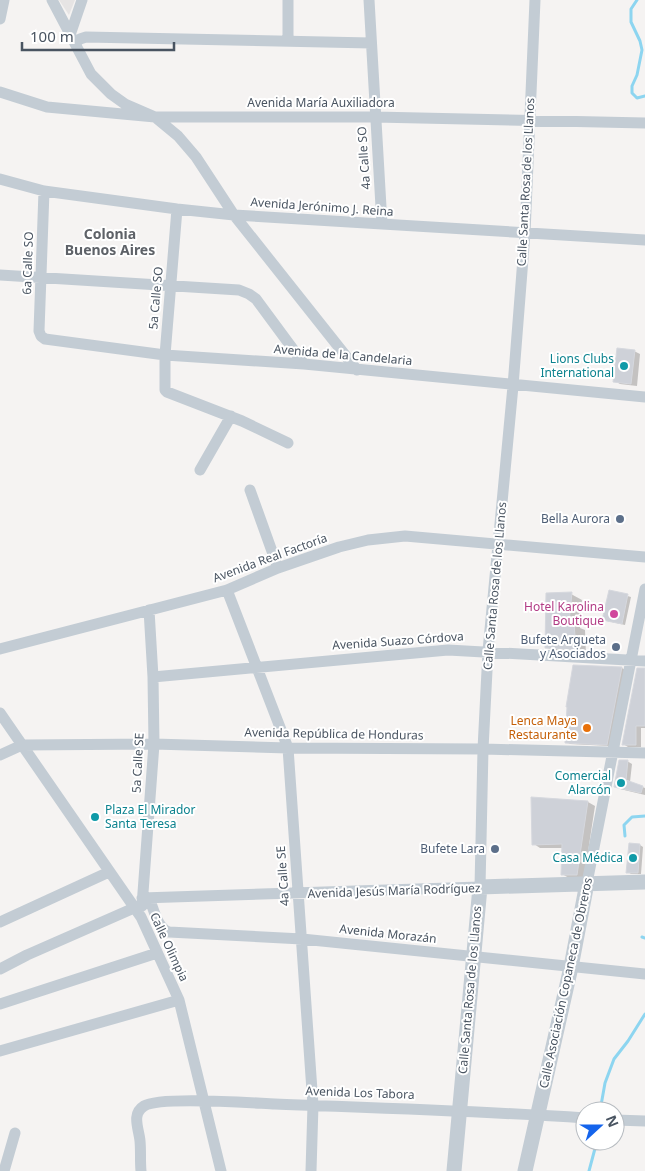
<svg xmlns="http://www.w3.org/2000/svg" width="645" height="1171" viewBox="0 0 645 1171" font-family="'Noto Sans',sans-serif">
<style>
.education{fill:#e6e4e4}
.shadow{fill:#0003}
.lines{fill:none;stroke-linecap:round;stroke-linejoin:round}
.stream{stroke:#8dd5f0;stroke-width:3}
.building{fill:#ced1d8;stroke:#d6d8de}
.minor{stroke:#c3ccd4;stroke-width:11}
.tertiary{stroke:#c3ccd4;stroke-width:15}
.culture-dot{fill:#0f9aa8;stroke:#fff;stroke-width:2}
.service-dot{fill:#5c6f8a;stroke:#fff;stroke-width:2}
.hotel-dot{fill:#d1479c;stroke:#fff;stroke-width:2}
.food-dot{fill:#e8710a;stroke:#fff;stroke-width:2}
.labels{text-anchor:middle;stroke-width:4;stroke-linejoin:round;paint-order:stroke}
.street-label{font-size:12px;fill:#495461;stroke:#fff}
.culture-label{font-size:12px;fill:#0d838f;stroke:#fff;text-anchor:end}
.service-label{font-size:12px;fill:#4e5e75;stroke:#fff;text-anchor:end}
.hotel-label{font-size:12px;fill:#b23c85;stroke:#fff;text-anchor:end}
.food-label{font-size:12px;fill:#c56008;stroke:#fff;text-anchor:end}
.neighbourhood-label{font-size:14px;font-weight:bold;fill:#5e6268;stroke:#fff}
</style>
<rect width="100%" height="100%" fill="#f5f3f2"/>
<path class="education" d="M59,0H75L69,15Z"/>
<path class="shadow" d="M634,351L640,354L637,386L620,384L615,381Z
M610,591L631,597L625,625L607,621Z
M571,594L582,600L580,628L585,630L586,655L558,654L547,647Z
M622,668L625,670L610,746L570,744L567,742Z
M645,670V728H641V747H628L623,744Z
M627,761L632,764L630,782L645,788V795L620,789L615,786Z
M532,798L588,802L595,806L584,878H569L562,874L563,848H540L534,844Z
M640,845L643,847L641,874H631L628,872Z"/>
<g class="lines">
<path class="stream" d="M637,0L631,9V22L640,41L642,50L637,75L632,86V93L637,98L645,96
M625,836L624,825L632,817L645,816
M642,937L645,938
M600,1111L605,1083L614,1059L628,1041L645,1014
M589,1171L597,1141"/>
</g>
<path class="building" d="M617,348L635,350L631,384L613,382Z
M609,590L628,594L622,624L602,620Z
M572,592L569,623H574L576,650L545,648L546,593Z
M573,665L622,667L607,745L565,743L567,707H566Z
M637,668H645V726H636V745H622Z
M619,760H628L626,780L643,786L641,793L614,787Z
M531,797L588,801L577,875H561L562,844L532,845Z
M629,843L640,844L638,873H626Z"/>
<g class="lines">
<path class="minor" d="M52,0L91,74L111,94L125,104L155,117L178,136L196,157L234,215L357,370
M288,0V40
M369,0L382,224
M0,19L4,0
M70,35L82,0
M75,43L80,39L86,37L371,43
M0,92L47,107L155,117H375L645,123
M0,179L44,191L177,209L234,215L645,240
M44,191L39,331L41,336L45,339L165,355L304,364L645,397
M177,209L165,355V390L167,392L242,421L288,443
M0,275L239,290L249,294L256,299L304,364
M200,470L231,416
M250,490L278,568
M227,590L288,748L313,1105L311,1171
M0,649L227,590L278,568L339,547L368,540L405,536L645,557
M153,677L448,650L645,661
M0,713L141,917L179,1000L221,1171
M0,755L22,745L154,744L288,748L483,749L645,753
M587,883L645,589
M142,898L480,887L483,749L488,651L513,386L525,233L535,0
M149,898C154,909 157,928 169,932L302,939L645,974
M142,906L154,744L153,677L149,610
M0,922L109,872
M0,969L27,955L134,908
M0,1004L157,953
M0,1051L179,1000
M615,1120L645,1121
M4,1171L15,1133
M141,1171C140,1161 141,1151 140,1141C139,1129 131,1114 144,1106C160,1096 252,1103 275,1104C379,1108 482,1111 585,1118"/>
<path class="tertiary" d="M454,1171L480,887L645,882
M525,1171L571,967L587,883"/>
</g>
<g class="culture-dot">
<circle cx="624" cy="366" r="5"/>
<circle cx="621" cy="783" r="5"/>
<circle cx="95" cy="817" r="5"/>
<circle cx="633" cy="858" r="5"/>
</g>
<g class="service-dot">
<circle cx="620" cy="519" r="5"/>
<circle cx="616" cy="647" r="5"/>
<circle cx="495" cy="849" r="5"/>
</g>
<circle class="hotel-dot" cx="614" cy="614" r="5"/>
<circle class="food-dot" cx="587" cy="728" r="5"/>
<g class="labels">
<g class="street-label">
<text x="321" y="107">Avenida María Auxiliadora</text>
<text transform="translate(364 158) rotate(-94)" y="4">4a Calle SO</text>
<text transform="translate(526 182) rotate(-87)" y="4">Calle Santa Rosa de los Llanos</text>
<text transform="translate(322 207) rotate(4)" y="4">Avenida Jerónimo J. Reina</text>
<text transform="translate(28 263) rotate(-88)" y="4">6a Calle SO</text>
<text transform="translate(156 298) rotate(-85)" y="4">5a Calle SO</text>
<text transform="translate(343 355) rotate(5)" y="4">Avenida de la Candelaria</text>
<text transform="translate(270 558) rotate(-20)" y="4">Avenida Real Factoría</text>
<text transform="translate(495 586) rotate(-85)" y="4">Calle Santa Rosa de los Llanos</text>
<text transform="translate(398 641) rotate(-4)" y="4">Avenida Suazo Córdova</text>
<text transform="translate(334 734) rotate(1)" y="4">Avenida República de Honduras</text>
<text transform="translate(138 763) rotate(-87)" y="4">5a Calle SE</text>
<text transform="translate(283 876) rotate(-94)" y="4">4a Calle SE</text>
<text transform="translate(394 891) rotate(-2)" y="4">Avenida Jesús María Rodríguez</text>
<text transform="translate(388 934) rotate(6)" y="4">Avenida Morazán</text>
<text transform="translate(169 947) rotate(65)" y="4">Calle Olimpia</text>
<text transform="translate(566 983) rotate(-78)" y="4">Calle Asociación Copaneca de Obreros</text>
<text transform="translate(470 990) rotate(-85)" y="4">Calle Santa Rosa de los Llanos</text>
<text transform="translate(360 1093) rotate(2)" y="4">Avenida Los Tabora</text>
</g>
<g class="culture-label">
<text x="614" y="363">Lions Clubs<tspan x="614" dy="14">International</tspan></text>
<text x="611" y="780">Comercial<tspan x="611" dy="14">Alarcón</tspan></text>
<text x="105" y="814" text-anchor="start">Plaza El Mirador<tspan x="105" dy="14">Santa Teresa</tspan></text>
<text x="623" y="862">Casa Médica</text>
</g>
<g class="service-label">
<text x="610" y="523">Bella Aurora</text>
<text x="606" y="644">Bufete Argueta<tspan x="606" dy="14">y Asociados</tspan></text>
<text x="485" y="853">Bufete Lara</text>
</g>
<g class="hotel-label">
<text x="604" y="611">Hotel Karolina<tspan x="604" dy="14">Boutique</tspan></text>
</g>
<g class="food-label">
<text x="577" y="725">Lenca Maya<tspan x="577" dy="14">Restaurante</tspan></text>
</g>
<g class="neighbourhood-label">
<text x="110" y="239">Colonia<tspan x="110" dy="16">Buenos Aires</tspan></text>
</g>
</g>
<g transform="translate(600 1126) rotate(69)"><circle r="24" fill="#ffffff" stroke="#b6bbc0"/>
<path d="M0-4L9 19L0 12L-9 19Z" fill="#1564ec"/>
<text y="-8" font-size="14" font-weight="bold" text-anchor="middle" fill="#495461">N</text>
</g>
<path d="M22 42v8h152v-8" fill="none" stroke="#495461" stroke-width="2.5"/>
<text x="30" y="42" font-size="15" fill="#495461" stroke="#ffffff" stroke-width="4" paint-order="stroke">100 m</text>
</svg>
